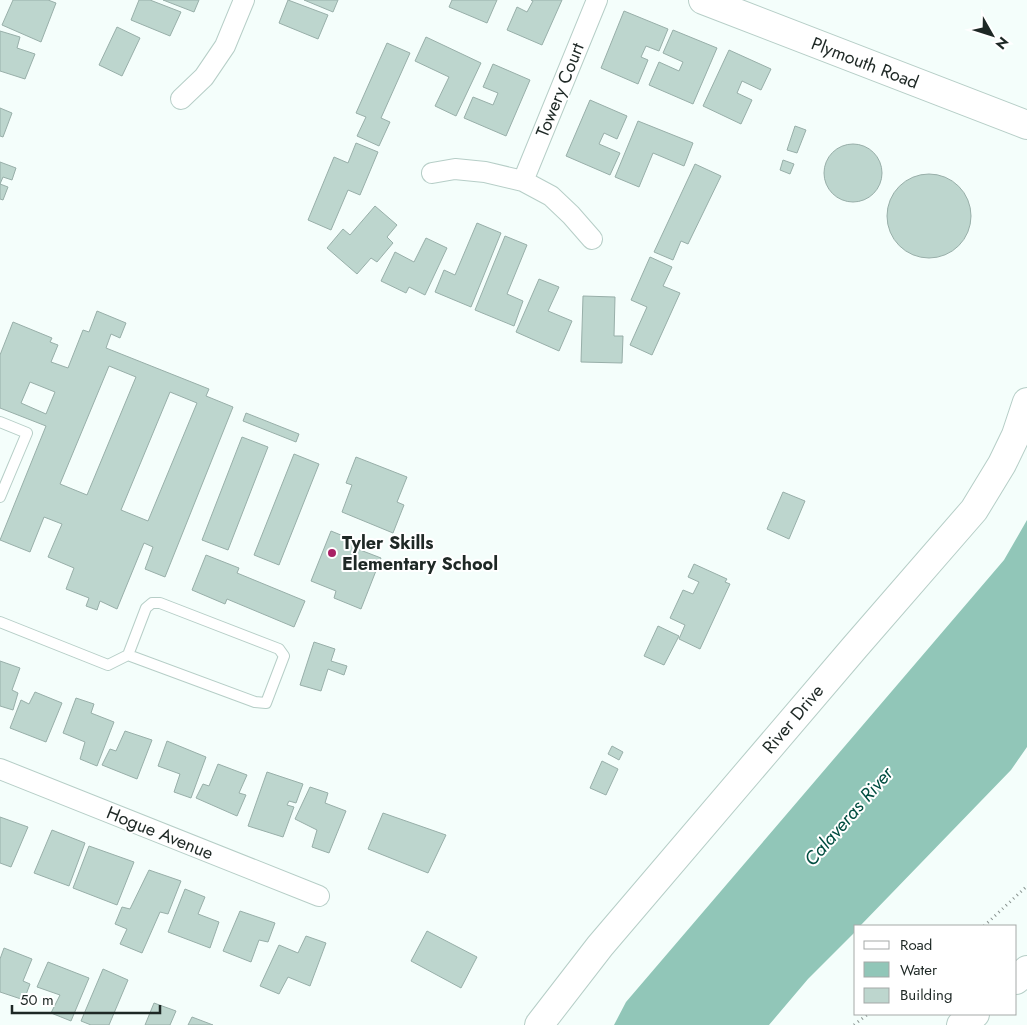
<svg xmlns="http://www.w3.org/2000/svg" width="1027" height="1025" viewBox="0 0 1027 1025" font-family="Jost,sans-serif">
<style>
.water{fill:#91c6b8}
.building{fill:#bdd6ce;stroke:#98afa9;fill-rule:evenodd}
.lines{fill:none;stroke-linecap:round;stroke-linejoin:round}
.lane-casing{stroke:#b6cec7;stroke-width:12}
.street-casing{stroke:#b6cec7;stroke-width:22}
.secondary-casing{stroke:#b6cec7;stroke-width:30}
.path{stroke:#899390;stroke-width:3;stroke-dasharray:1 4;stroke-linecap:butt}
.lane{stroke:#fff;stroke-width:10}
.street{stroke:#fff;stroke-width:20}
.secondary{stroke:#fff;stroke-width:28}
.poi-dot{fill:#a92065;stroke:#fff;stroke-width:2}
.labels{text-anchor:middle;stroke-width:4;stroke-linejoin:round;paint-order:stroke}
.street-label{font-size:18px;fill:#1e2825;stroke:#fff}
.poi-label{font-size:18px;font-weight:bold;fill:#1e2825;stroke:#fff;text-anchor:start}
.water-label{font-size:19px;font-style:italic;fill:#004d40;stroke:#fff}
</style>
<rect width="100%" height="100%" fill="#f4fefb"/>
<path class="water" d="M1027,520V747L1011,770L860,926H856V931L808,979L769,1025H614L626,1002L1004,560Z"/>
<path class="building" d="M13,0H48L56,3L41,42L2,25Z
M139,0H150L181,12L170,36L131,20Z
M163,0H199L194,12Z
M288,0L328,15L318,39L279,23Z
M304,0H338L333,12Z
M452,0H497L487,23L449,7Z
M531,0H562L542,45L507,30L517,7L527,12L533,1Z
M624,11L668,29L659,51L646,46L641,57L648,60L638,84L601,68Z
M117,27L140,38L122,76L99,65Z
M673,30L717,48L693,104L649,85L659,62L679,71L683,62L663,53Z
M0,31L20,37L17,48L35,54L25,79L0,71Z
M426,37L481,63L456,116L435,106L449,77L415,61Z
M387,43L410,53L381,118L390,122L379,146L357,136L366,117L356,113Z
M729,50L771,69L761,90L742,81L737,93L752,100L741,124L703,106Z
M493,64L530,80L506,136L464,118L473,97L493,105L498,93L483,87Z
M590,100L627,116L617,139L604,133L599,144L620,153L610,175L566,156Z
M0,108L12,113L3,137L0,136Z
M638,121L693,143L684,166L653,153L639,187L615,177Z
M795,126L806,130L797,153L787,150Z
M356,143L378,152L360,195L348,190L331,230L308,220L334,157L348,163Z
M824 173a29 29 0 1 1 58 0a29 29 0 1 1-58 0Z
M783,160L794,164L790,174L780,170Z
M0,162L16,168L12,180L3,177L0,184L8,187L3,200L0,199Z
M695,164L721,176L688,244L681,241L673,260L654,252Z
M887 216a42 42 0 1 1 84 0a42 42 0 1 1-84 0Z
M375,206L397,225L387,237L393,243L377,262L371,258L357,274L327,248L343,229L350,235Z
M477,223L501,233L471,307L435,292L444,270L455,275Z
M505,236L527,245L507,294L523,301L514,326L475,310Z
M426,238L447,248L425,295L409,287L406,293L381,281L395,252L414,262Z
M650,257L672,267L663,286L680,293L652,355L630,345L647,307L631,300Z
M539,279L559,287L548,311L572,321L559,351L516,332Z
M583,296L615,297L614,336H623L622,363L581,362Z
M97,311L126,323L120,338L111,334L106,348L209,389L206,396L233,407L165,577L145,569L153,547L144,543L117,609L100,601L97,610L86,606L89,598L66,589L74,568L48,557L62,524L44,517L30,552L0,540L46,426L0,408V355L13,322L52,338L50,342L58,345L51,362L68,368L83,330L89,332ZM109,366L136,377L87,495L60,484ZM30,382L55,392L46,414L21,403ZM170,392L197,403L148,521L121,510Z
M246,413L299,434L296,442L243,421Z
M242,437L268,447L228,550L202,540Z
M294,454L319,464L279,565L254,555Z
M356,457L407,477L397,502L404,505L393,533L342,512L352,485L346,483Z
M783,492L805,501L789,539L767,529Z
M331,531L358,542L355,548L381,558L361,609L334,598L336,591L311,581Z
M206,555L239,568L237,573L305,601L294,627L227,599L225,604L192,590Z
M694,564L727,579L725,582L730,584L700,649L679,639L685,625L670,618L683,590L693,594L699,582L688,577Z
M658,626L679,636L664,665L644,656Z
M314,642L335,649L331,661L347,666L344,675L328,669L321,691L300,685Z
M0,661L20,668L12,690L18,693L13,710L0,706Z
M35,692L62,703L46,742L10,728L21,700L29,704Z
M76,698L94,704L91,713L114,722L97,766L80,759L85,742L63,733Z
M125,731L152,740L137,779L102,765L110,749L116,751Z
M167,741L206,757L191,798L174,792L180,774L158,766Z
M612,746L623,752L619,760L608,754Z
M602,761L618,769L606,795L590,788Z
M218,764L247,775L239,793L246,795L237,816L196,798L203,784L209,786Z
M267,772L303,784L296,803L289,801L287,805L294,807L283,837L248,826Z
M310,787L328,793L325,803L346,811L329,853L312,847L317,830L295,819Z
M383,813L446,835L428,873L368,849Z
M0,817L28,827L11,867L0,863Z
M52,830L85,843L69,886L34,873Z
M89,846L134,862L117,905L73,888Z
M149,870L181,881L168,914L160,912L142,953L120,944L127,929L115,924L122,907L130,909Z
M185,889L205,897L198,914L219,922L210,948L168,932Z
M240,911L275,923L268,942L259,940L251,962L223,951Z
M427,931L477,957L461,988L411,961Z
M306,936L326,943L310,986L288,977L279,994L260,986L279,945L298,953Z
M4,948L32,959L23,981L30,984L24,1000L0,992V959Z
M48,962L89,978L71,1021L51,1013L60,995L37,987Z
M103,969L128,980L109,1025H91L81,1021Z
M154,1003L176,1011L170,1025H145Z
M192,1017L213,1025H188Z"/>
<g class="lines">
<defs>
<path id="lane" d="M0,422L27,433L0,497
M0,622L108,665L128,655L146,608L152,603H160L279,649L284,656L266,703L255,702L128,655"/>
<path id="street" d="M181,99L204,77L225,46L244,0
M432,173L455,169L485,172L523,181
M592,239L571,215L551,196L523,181L597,0
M0,769L319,896"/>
<path id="secondary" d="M703,0L1027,125
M1016,980L1027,970
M539,1025L600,946L855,647L974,510L1002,464L1016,435L1027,402
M961,1025L975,1014"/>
</defs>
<use href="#lane" class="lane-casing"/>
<use href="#street" class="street-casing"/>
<use href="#secondary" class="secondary-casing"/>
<path class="path" d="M984,926L1027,886
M854,1025L868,1014"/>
<use href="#lane" class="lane"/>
<use href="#street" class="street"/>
<use href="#secondary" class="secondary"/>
</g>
<circle class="poi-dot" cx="332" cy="553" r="5"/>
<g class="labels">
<g class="street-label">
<text transform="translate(865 63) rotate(21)" y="6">Plymouth Road</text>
<text transform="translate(560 90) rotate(-68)" y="6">Towery Court</text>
<text transform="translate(793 719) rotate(-50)" y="6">River Drive</text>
<text transform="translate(160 833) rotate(22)" y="6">Hogue Avenue</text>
</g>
<g class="poi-label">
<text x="342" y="549">Tyler Skills<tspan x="342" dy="21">Elementary School</tspan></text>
</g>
<g class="water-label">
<text transform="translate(848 816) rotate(-49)" y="7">Calaveras River</text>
</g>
</g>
<rect x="854" y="925" width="162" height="90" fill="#ffffff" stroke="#a5a9a8"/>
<rect x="864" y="941" width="25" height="8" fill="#ffffff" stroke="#a5a9a8"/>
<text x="900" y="950" font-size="15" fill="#1e2825">Road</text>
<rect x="864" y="962" width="25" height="15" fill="#91c6b8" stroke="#a5a9a8"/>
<text x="900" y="975" font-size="15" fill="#1e2825">Water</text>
<rect x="864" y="988" width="25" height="15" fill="#bdd6ce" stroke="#a5a9a8"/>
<text x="900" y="1000" font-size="15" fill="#1e2825">Building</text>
<g transform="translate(992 35) rotate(129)" stroke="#ffffff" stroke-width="4" paint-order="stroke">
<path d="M0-4L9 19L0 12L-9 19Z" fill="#1e2825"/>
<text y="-8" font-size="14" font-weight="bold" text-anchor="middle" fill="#1e2825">N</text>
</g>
<path d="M12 1005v8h148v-8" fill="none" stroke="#1e2825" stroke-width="2.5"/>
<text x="20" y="1005" font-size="15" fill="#1e2825" stroke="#ffffff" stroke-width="4" paint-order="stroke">50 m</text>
</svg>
